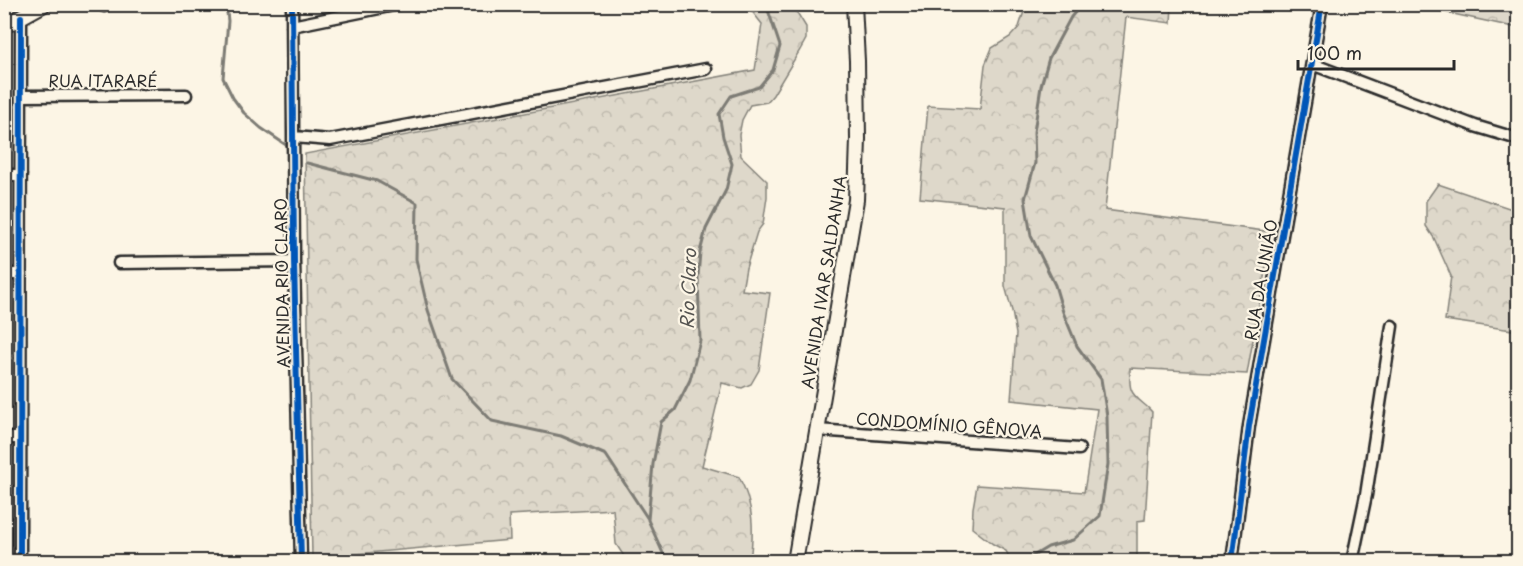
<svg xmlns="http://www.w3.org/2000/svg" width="1523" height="566" viewBox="0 0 1523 566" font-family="'Playpen Sans',sans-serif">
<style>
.forest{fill:url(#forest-crowns);stroke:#84827a;stroke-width:1.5}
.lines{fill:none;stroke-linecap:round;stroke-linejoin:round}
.stream{stroke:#7d7b74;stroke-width:3}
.minor-casing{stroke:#2b2b2b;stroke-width:15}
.major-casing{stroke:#2b2b2b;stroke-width:18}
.minor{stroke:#fcf5e5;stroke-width:10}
.major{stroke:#fcf5e5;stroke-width:14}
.cycleway-casing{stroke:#fcf5e5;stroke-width:10}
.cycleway{stroke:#0057b8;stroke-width:6}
.labels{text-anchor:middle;stroke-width:4.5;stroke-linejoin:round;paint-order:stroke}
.street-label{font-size:16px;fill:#2b2b2b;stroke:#fcf5e5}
.water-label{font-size:18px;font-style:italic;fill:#545350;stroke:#fcf5e5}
</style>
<defs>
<pattern id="forest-crowns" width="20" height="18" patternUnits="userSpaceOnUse" patternTransform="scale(1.5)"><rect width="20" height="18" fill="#ded8ca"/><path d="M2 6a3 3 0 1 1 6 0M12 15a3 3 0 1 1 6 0" fill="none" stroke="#bfbaae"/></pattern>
</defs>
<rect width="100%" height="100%" fill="#fcf5e5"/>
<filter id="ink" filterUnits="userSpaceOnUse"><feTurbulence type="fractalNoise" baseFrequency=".0167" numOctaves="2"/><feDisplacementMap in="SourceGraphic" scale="12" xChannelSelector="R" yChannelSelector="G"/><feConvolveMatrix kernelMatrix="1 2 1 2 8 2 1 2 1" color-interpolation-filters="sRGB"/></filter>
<g filter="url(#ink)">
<path class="forest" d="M747,5H788L798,14L806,27V39L800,50L773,95L767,102L750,105L742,120L739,135L741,156L767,181V197L763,224L757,232L746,268L742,290L770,293L759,370L751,384L742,388L722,383L702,466L739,477C754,505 754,530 750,561H627L616,544L613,509L509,515L510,540L312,558L305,154L755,70L762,24Z
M1026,5H1172L1171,23L1126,17L1105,210L1272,232L1247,374L1130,368C1130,374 1129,383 1131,389C1134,399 1146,404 1152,412L1145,520L1137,521V561H1006L1009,557L1006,551L993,544L972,528L973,508L977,485L1084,492L1097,409L1011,400L1016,334L1012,311L1005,286V207L920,198L928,106L980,109L985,65L992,48L1010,37L1019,27Z
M1424,5H1518V28L1426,8Z
M1438,184L1518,211V331L1445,320L1451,276L1434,238L1426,226V201Z"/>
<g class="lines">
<path class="stream" d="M226,4L228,21L223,78L233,98L244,113L261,128L286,145
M307,163L377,181L417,203L416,259L428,310L452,379L492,421L561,436L606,455L648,519
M667,562L648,520L653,464L661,422L675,410L690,380L700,341L698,277L700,252L706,229L726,190L732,164L723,137L719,114L731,96L759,87L773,70L780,46L766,4
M1023,562L1048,547L1073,540L1100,516L1108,464L1107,416L1101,379L1077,346L1063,312L1055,285L1031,236L1025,199L1035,163L1034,132L1041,86L1049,58L1071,17L1082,4"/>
<defs>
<path id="minor" d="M103,4L104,6
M292,4L294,261L301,562
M292,26L399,4
M1312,64L1475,126L1518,139
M21,96L186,95
M294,137L330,140L706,69
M4,175H21
M119,263L294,261
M4,274H21
M817,430L1079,449
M4,438H20
M20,562L21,17
M1232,562L1249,426L1322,4
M1352,562L1366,495L1392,326"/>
<path id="major" d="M4,26L44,4
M795,562L856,200L858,139L857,61L854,4"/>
</defs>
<use href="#minor" class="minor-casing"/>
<use href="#major" class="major-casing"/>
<use href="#minor" class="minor"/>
<use href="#major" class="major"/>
<defs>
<path id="cycleway" d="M292,4L294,261L301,562
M20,562L21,17
M1232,562L1249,426L1322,4"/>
</defs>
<use href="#cycleway" class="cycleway-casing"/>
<use href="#cycleway" class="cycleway"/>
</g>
</g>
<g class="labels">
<g class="street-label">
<text x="103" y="87">RUA ITARARÉ</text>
<text transform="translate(1261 280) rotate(-80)" y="6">RUA DA UNIÃO</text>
<text transform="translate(824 282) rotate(-81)" y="6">AVENIDA IVAR SALDANHA</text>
<text transform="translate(282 283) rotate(-91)" y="6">AVENIDA RIO CLARO</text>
<text transform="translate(949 425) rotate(4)" y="6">CONDOMÍNIO GÊNOVA</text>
</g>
<g class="water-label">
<text transform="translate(689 289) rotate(-88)" y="6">Rio Claro</text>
</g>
</g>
<rect width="1523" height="566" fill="none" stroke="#fcf5e5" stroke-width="24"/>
<rect x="12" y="12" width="1499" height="542" fill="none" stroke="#2b2b2b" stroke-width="2" filter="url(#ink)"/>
<path d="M1298 60v9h156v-9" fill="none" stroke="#2b2b2b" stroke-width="3"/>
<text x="1307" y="60" font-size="18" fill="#2b2b2b" stroke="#fcf5e5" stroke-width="4.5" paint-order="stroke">100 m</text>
</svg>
